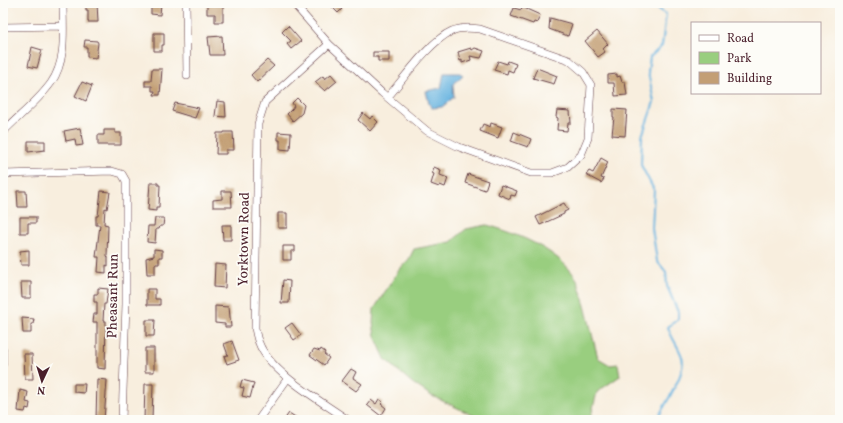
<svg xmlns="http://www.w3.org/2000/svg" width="843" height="423" viewBox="0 0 843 423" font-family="Vollkorn,serif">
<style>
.green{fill:#99ce7f;stroke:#727655}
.water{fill:#66b3e0;stroke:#586986}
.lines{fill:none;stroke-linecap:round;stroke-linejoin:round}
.stream{stroke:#66b3e0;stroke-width:2}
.building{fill:#c39f75}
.minor-casing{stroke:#643e46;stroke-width:8}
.minor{stroke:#fff;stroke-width:7}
.labels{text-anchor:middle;stroke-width:3.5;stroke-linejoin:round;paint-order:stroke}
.street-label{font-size:14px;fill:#4a1f2b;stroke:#fdfcf7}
</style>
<rect width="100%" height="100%" fill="#fdfcf7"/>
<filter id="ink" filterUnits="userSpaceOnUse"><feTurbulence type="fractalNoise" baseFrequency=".025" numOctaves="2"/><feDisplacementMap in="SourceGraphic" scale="8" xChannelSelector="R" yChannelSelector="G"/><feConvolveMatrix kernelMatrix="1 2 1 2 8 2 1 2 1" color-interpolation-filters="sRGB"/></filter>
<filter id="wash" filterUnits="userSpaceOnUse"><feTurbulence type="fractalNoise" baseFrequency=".012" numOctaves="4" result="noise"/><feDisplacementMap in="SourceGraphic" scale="16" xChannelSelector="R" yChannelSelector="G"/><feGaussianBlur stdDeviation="0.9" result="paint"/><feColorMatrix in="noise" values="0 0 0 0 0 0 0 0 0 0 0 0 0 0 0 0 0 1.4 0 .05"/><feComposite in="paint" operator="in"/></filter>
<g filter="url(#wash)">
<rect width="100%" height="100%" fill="#f8eede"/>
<path class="green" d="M487,225C518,234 557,249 576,278C579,282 579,288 581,292C588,314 592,336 598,358L610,365L618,364L620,376L597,392L590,420H483L430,395L411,382L385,359L375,336L373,323L374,309L399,270L409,259L414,249L451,242L466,229Z"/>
<path class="water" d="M444,73H460L463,75L453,84L454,97L442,107L432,108L429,104L426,91L441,88Z"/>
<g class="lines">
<path class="stream" d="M649,3L666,14L662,46L650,57L648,72L654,102L642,136L641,165L654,190L652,228L657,261L666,272L667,286L678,312V319L668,327C671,338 679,347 682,357C687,374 664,404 657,420"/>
</g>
<g id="blocks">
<path class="building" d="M86,3H97L98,22H88V10H86Z
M151,3H161L160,15L151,14Z
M207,3H223V22H215V14H207Z
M328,3H337L342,9L338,13Z
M522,7L540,15L537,23L534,22L533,24L511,16L514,8L521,10Z
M550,18L572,24L568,36L549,29Z
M288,26L301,41L291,49L287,44L291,41L282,32Z
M597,31L608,44L603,49L605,52L598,57L585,41Z
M154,33H164V45H162V51H154Z
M222,36L223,55H210L208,37Z
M85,40L97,41L98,43L96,58L87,57V47H84Z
M32,47L42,50L37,68L28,66Z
M471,48L472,50L475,48L484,51L481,58L470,56L471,60L462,63V60L460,61L458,52Z
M373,52H389V61H378V57H373Z
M267,60L274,66L257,82L251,75Z
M498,61L507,64L508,61L516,64L513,72L508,70L507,74L494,70Z
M537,68L557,76L554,84L533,78Z
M152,69H162L160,95H154L155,91H152V86H145V81H151Z
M331,74L337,81L325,91L315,82L323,76L325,79Z
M617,74V77L620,76L622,82H625L627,95L615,96L614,83H608V75Z
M82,82L92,86L86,101L75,96Z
M297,98L304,105L302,113L293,121L287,114L292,109L294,106L292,103Z
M217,101L225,102L226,117L215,116Z
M175,103L199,108L195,118L172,111Z
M613,109L627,110L625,136L612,135L614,117H613Z
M557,110L570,111L571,123H568L567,131L557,130L558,118L556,117Z
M363,113L370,119L372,116L378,122L370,131L358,120Z
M491,123L502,127L498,138L480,131L483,124L490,127Z
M80,128L83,145L76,146L75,139L66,141L64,131Z
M104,130H115V133H121V145H98V135H104Z
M224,132H233L234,150H226V154H216L217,133H224Z
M278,132L291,133L290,150L280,149V140H278Z
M514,132L531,139L528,147L511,141Z
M28,141H45V150L28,152Z
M601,158L608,162L601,178L604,179L601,183L586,175L589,171L593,173Z
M434,167L441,170L440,175L448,178L445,187L440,185L439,187L431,184L434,174L432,173Z
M468,174L488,181L485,190L465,183Z
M150,183H158V185H160L159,207H156V211L148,210Z
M501,185L517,191L515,196L511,195L510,199L498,194Z
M17,191H26L27,207H18Z
M101,191L110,192L107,209L105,208L104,224L108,225L107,256L108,257V266L106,265V273L98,272L99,257H96L100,225H96V216H98Z
M222,191H231L232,207H213V200L222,199Z
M564,203L568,210L564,212V214L540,225L536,217Z
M278,213H287V228H278Z
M20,217H36V223H28V233H20Z
M155,218H164L163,226H160L159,229H156L155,243L147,242L148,226H154Z
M222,225H231V240H223Z
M283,246H295V251H291V260H283Z
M154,249L162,250V257H159V264H155V274H147L146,258L154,256Z
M29,250V265H21L20,251Z
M215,264L226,265L225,288L214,287Z
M283,280L290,281L289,303H281Z
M21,282H31V298H22Z
M98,288L108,289L106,304H104L103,321H106L105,369L97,368V322H93L94,314H97V302H94V294H98Z
M147,289H155V299H160V305H147Z
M215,306L229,307L231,327H225V324L215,323Z
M22,318L34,319L33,324H31V333H23Z
M146,320H155L154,336H146Z
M292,323L301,335L294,340L285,328Z
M232,341L239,360L227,364L224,356L228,355L224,344Z
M145,348H154V372H145Z
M314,349L320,351L321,349L325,352L324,354L329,358L324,365L310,355Z
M24,354H32L33,379H25Z
M351,369L356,372L353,378L362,384L356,391L342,381Z
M97,379L107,380L104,420H96Z
M242,380L254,383L250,398L242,396L244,388L240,387Z
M74,384H85L84,393L74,392Z
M145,384H153L152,420H144Z
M20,390L28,392L26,402L30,403L29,409L26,408L25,412L18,411Z
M379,399L383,402L381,404L386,408L381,416L367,405L371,400L376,404Z
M289,413L300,420H284Z"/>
</g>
</g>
<g filter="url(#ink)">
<use href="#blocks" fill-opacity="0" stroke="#643e46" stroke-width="1"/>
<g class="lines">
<defs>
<path id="minor" d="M186,3L187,76
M293,3L329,44L382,93L427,131L459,147L531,173H552L568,167L581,155L588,138L591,85L583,72L569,60L480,29C471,28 461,27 452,31C431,40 404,78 388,97
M3,27L63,26
M329,44L265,102L258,124L255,328C256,333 257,339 259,343C270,373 323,402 348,420
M3,134L6,129C21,114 38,101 51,83C67,61 63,29 63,3
M3,174L112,171L122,174L126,181V304L122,420
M3,350V363
M258,420L288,378"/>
</defs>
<use href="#minor" class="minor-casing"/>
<use href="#minor" class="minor"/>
</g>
</g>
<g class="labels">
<g class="street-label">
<text transform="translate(243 239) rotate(-89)" y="5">Yorktown Road</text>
<text transform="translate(112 296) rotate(-89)" y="5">Pheasant Run</text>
</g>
</g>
<rect width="843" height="423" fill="none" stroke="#fdfcf7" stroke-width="16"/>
<rect x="691" y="22" width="130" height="72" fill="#fdfcf7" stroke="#b5a4a5"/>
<rect x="699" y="35" width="20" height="6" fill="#ffffff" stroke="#b5a4a5"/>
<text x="727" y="42" font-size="12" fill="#4a1f2b">Road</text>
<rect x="699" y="52" width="20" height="12" fill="#99ce7f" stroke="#b5a4a5"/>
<text x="727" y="62" font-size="12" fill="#4a1f2b">Park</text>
<rect x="699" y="72" width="20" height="12" fill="#c39f75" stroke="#b5a4a5"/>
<text x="727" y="82" font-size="12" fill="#4a1f2b">Building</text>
<g transform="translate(42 381) rotate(184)" stroke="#fdfcf7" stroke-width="3" paint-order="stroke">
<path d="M0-3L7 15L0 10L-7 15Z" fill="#4a1f2b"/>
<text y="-6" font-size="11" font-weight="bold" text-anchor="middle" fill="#4a1f2b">N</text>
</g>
</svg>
